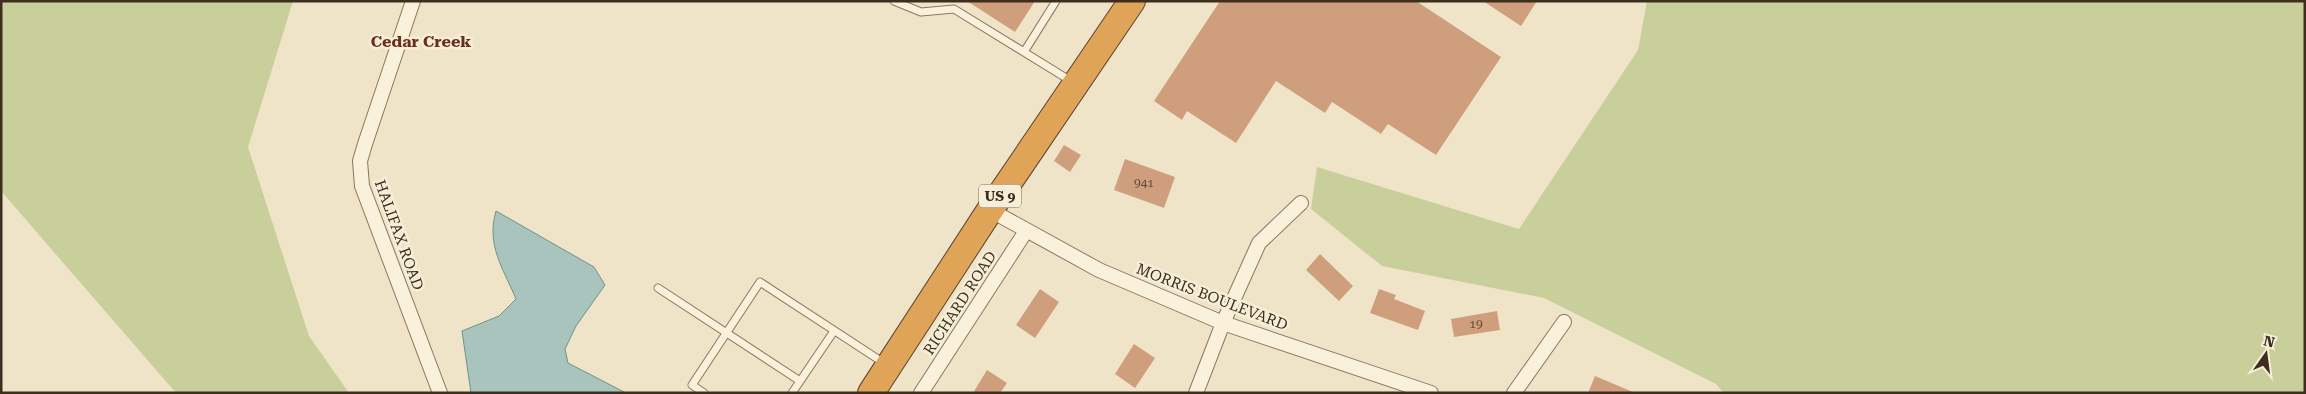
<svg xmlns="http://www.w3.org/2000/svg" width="2306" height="394" viewBox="0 0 2306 394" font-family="'Roboto Serif',serif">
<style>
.green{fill:#c9cf9b}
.water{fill:#a9c4bc;stroke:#6f938a}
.building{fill:#cf9f7d}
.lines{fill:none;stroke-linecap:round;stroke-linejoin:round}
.lane-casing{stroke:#8d765c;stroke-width:9}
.street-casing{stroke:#8d765c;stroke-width:16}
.highway-casing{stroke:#5b4430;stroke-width:28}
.lane{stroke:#faf1dc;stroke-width:7}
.street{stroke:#faf1dc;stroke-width:14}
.highway{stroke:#e0a458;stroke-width:26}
.labels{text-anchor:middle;stroke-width:5;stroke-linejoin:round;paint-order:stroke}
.number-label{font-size:12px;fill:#624a37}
.shield{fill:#f7eed8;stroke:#756857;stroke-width:1}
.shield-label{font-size:14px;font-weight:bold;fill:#3d2e20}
.street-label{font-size:15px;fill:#3d2e20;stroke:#f7eed8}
.neighbourhood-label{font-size:16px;font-weight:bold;fill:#6b2e1e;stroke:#f7eed8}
</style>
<rect width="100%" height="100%" fill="#f0e4c8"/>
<path class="green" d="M1,1H293L248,147L309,336L349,393H176L1,191Z
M1647,1H2305V393H1724L1716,384L1544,298L1382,266L1311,209L1317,167L1519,229L1638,50Z"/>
<path class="water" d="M496,211L594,267L605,285L576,326L565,349L568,363L626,393H471L462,331L499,316L516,299C503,268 486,245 496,211Z"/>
<path class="building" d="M967,1H1035L1015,32Z
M1220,1H1416L1501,57L1436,155L1388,124L1381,134L1332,102L1325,113L1276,81L1236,143L1187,111L1182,120L1154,101Z
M1483,1H1537L1521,26Z
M1064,145L1081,155L1070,172L1054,161Z
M1125,159L1175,177L1164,208L1114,190Z
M1320,254L1353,286L1339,301L1306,270Z
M1040,289L1059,302L1035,338L1016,325Z
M1379,289L1396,295L1394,299L1425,311L1418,330L1370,313Z
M1497,311L1500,330L1454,337L1451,319Z
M1134,344L1155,358L1135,388L1115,374Z
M987,370L1007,383L1000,393H973Z
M1595,376L1633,392V393H1588Z"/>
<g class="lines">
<defs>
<path id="lane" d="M894,1L921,12L954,9L1071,81
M1024,52L1056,1
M658,288L800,381
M704,393L692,385L760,282L884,363
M792,393L834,331"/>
<path id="street" d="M413,1L365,144L360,161L362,186L440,393
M990,210L1099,270L1223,323L1431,393
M921,393L1026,231
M1196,393L1223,323L1259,243L1301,203
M1514,393L1564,322"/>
<path id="highway" d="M871,393L990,210L1132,1"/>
</defs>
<use href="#lane" class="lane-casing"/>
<use href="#street" class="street-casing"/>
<use href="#highway" class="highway-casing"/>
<use href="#lane" class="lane"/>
<use href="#street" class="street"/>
<use href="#highway" class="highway"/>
</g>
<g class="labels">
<g class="number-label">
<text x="1144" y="187">941</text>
<text x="1476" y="328">19</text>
</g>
<rect class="shield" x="979" y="184.5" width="42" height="23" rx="4"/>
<g class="shield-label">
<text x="1000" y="201">US 9</text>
</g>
<g class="street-label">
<text transform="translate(399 235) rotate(70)" y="5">HALIFAX ROAD</text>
<text transform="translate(1212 297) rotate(21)" y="5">MORRIS BOULEVARD</text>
<text transform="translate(960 303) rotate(-57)" y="5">RICHARD ROAD</text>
</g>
<g class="neighbourhood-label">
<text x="421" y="47">Cedar Creek</text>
</g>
</g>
<rect width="2306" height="394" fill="none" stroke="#3d2e20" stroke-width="5"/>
<g transform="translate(2266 354) rotate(14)" stroke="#f7eed8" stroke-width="4" paint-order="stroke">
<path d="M0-4L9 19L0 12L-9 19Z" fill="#3d2e20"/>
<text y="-8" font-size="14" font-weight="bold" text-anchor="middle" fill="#3d2e20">N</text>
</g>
</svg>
